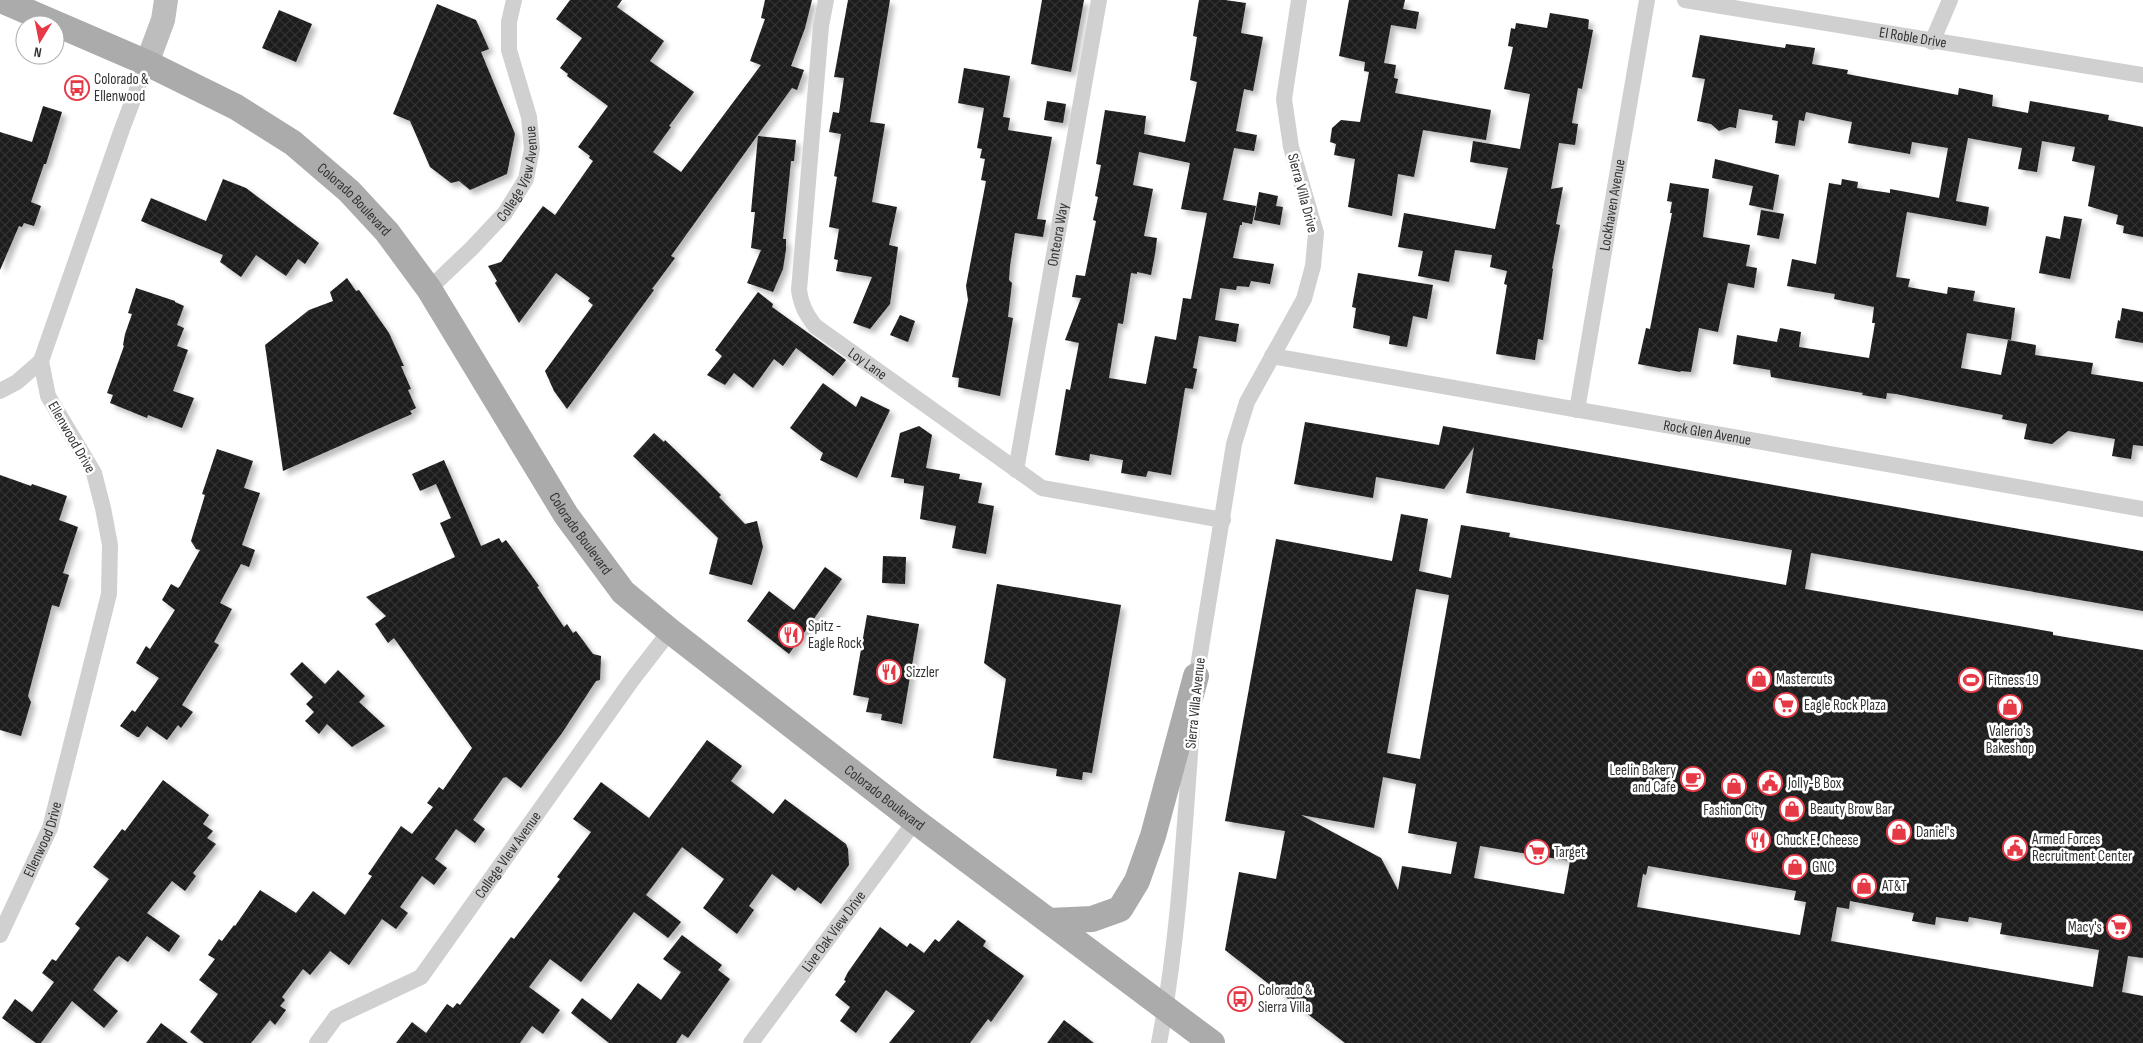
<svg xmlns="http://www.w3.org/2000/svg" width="2143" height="1043" viewBox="0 0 2143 1043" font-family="'Sofia Sans Condensed',sans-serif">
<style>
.building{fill:url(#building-cross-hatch);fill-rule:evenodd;filter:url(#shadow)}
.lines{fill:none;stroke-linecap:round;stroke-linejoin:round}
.street{stroke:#d0d0d0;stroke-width:16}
.secondary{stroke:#bdbdbd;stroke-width:24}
.primary{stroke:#ababab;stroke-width:26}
.labels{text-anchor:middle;stroke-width:5;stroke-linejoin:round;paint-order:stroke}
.street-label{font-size:15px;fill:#333;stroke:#fff}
.poi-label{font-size:15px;fill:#333;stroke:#fff;text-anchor:start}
</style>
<defs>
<pattern id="building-cross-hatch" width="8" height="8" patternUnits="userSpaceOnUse" patternTransform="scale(1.25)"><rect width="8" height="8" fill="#1a1a1a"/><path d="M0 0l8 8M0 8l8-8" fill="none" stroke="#333"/></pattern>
<filter id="shadow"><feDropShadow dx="4.5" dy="4.5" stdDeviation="2.5" flood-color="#0004"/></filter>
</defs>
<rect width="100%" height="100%" fill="#fff"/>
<path class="building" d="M570,0H622L617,7L664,41L650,61L694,92L669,126L671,127L653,152L681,172L761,65L750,61L765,19L761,18L765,0H812L805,28L791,66L804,70L797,90L792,88L757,136L671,256L675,258L652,289L654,290L567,409L554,391L545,371L593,305L588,301L590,298L556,273L519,323L495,283L497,281L488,266L501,262L543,206L555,215L593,161L589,158L590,156L578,147L608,106L567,76L568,74L560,68L582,38L556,19Z
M848,0H890L870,122L885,124L872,202L897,207L889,245L898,247L890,304L870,329L853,323L872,277L836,271L838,260L834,259L839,229L829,227L837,177L834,176L841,134L829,132L833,112L839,113L844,78L834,77Z
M1042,0H1084L1071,72L1031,64Z
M1199,0H1225L1246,3L1241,33L1263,37L1253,91L1244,89L1236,131L1257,135L1254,151L1234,148L1223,200L1256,206L1252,224L1242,222V225H1240L1233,258L1274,264L1270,284L1251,281L1249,287L1237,286L1236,290L1220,288L1215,320L1239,324L1236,342L1199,336L1193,368L1197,369L1193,389L1185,388L1171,475L1148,471L1146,477L1121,473L1123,460L1090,454L1089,461L1055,455L1066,389L1070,390L1079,343L1065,340L1081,298L1072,297L1076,275L1085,276L1096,221L1093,220L1098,197L1095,196L1101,165L1096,164L1105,110L1146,116L1144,134L1185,142L1197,82L1190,80L1197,37L1193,36ZM1139,152L1190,163L1181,209L1207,213L1191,299L1183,298L1176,340L1155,336L1146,384L1109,378L1118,323L1123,324L1131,273L1137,274V272L1151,275L1155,254L1157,238L1144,236L1153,189L1133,185Z
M1349,0H1405L1403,9L1419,12L1416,29L1391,25L1384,63L1396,65L1394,78L1398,79L1395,93L1491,110L1486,140L1423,130L1414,177L1398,174L1392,216L1348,207L1355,159L1334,155L1336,144L1330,142L1332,128L1341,120L1360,122L1369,72L1364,71L1365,62L1339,56Z
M437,4L476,20L489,49L481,52L515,134L507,174L470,190L459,181L451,183L430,167L410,121L393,114Z
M279,10L312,24L296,62L262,48Z
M1550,13L1587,19L1589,20L1588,29L1593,30L1582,89L1578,88L1572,123L1578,124L1575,145L1559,143L1551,189L1563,187L1556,224L1560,225L1552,268L1553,269L1543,340L1538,339L1535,360L1496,354L1507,285L1504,284L1507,271L1490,267L1492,255L1455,250L1449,282L1418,276L1423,251L1398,247L1404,213L1495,229L1508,168L1470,162L1473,141L1520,149L1530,94L1504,89L1513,47L1508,46L1511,28L1515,29L1516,23L1547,28Z
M1700,35L1785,48L1786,44L1815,48L1812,64L1848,70L1847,74L1958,95L1959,88L1993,95L1992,106L2028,113L2030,101L2109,115L2108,120L2143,127V237L2123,233L2124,226L2116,224L2118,215L2088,206L2095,166L2072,161L2075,147L2042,141L2037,172L2018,169L2022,148L1968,138L1956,201L1989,207L1986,226L1907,212L1896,277L1910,279L1908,287L1947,294L1948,287L1975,291L1973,301L2015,308L2011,340L1967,333L1961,368L2001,375L2008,340L2036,345L2035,355L2093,363L2091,374L2143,382V446L2133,445L2131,459L2112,456L2115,439L2068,431L2052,444L2024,439L2027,424L2002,419L2003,415L1896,394L1887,393L1886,399L1862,395L1863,393L1771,377L1770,370L1733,364L1737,335L1777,342L1780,328L1801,332L1799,347L1869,358L1875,323H1872L1874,307L1834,299L1835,294L1787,286L1792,259L1816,264L1829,183L1841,185L1842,179L1858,182L1857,188L1890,193V189L1939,198L1948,148L1912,142L1910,154L1848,143L1852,122L1806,112L1804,121L1799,120L1795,146L1775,143L1778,121L1772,120L1773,115L1739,109L1736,128L1730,127L1719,131L1711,124L1697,121L1705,79L1692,77Z
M964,68L1010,76L1003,117L1010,118L1008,130L1052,137L1037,219L1046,220L1043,237L1015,233L1010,266L1009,280L1012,283L1008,317L1013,318L1000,396L958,387L959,378L952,377L968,300L966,286L986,181L981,180L985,159L980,158L982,149L977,148L984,108L958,103Z
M1047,101L1066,104L1063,123L1044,120Z
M43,106L62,112L46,164H44L31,202L41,206L34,226L24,223L22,227L19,226L0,270V132L32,142Z
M758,136L796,140L794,161H791L783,239H786V249L783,269L773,292L747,283L761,250L751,248L755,212H751Z
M1715,159L1779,175L1773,210L1749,205L1753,186L1712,178Z
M223,179L246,188L319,243L305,264L298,259L286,276L256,255L241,277L220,262L223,255L141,221L151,198L206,221Z
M1670,183L1709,189L1703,237L1750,245L1746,266L1757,268L1754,288L1728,283L1718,332L1699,328L1691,372L1681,371L1680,372L1638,364L1646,328L1650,329L1672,213H1670L1672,202L1667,201Z
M1259,192L1278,196L1276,206L1283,207L1280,225L1254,220Z
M1761,210L1784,214L1779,239L1757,235Z
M2064,216L2082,219L2070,279L2039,273L2046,236L2060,239Z
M1358,273L1433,285L1427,319L1413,316L1407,347L1389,344L1390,336L1353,328L1356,308L1352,307Z
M347,278L356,291L359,290L389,333L404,366H401L411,389L408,390L416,408L410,411L412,414L283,471L265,345L309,310L333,301L330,292Z
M136,288L175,301V302L184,306L177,325L184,328L177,346L188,350L173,391L194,398L182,428L148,415L147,418L110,403L113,395L107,393L124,346L123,345L125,334L132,314L128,313Z
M758,292L773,304L772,307L846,360L833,376L796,348L783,366L774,359L753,388L734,373L725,385L707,375L722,356L715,350Z
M2122,308L2143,312V343L2115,338L2118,320L2120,321Z
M900,315L915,321L908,342L890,335Z
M823,383L856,407L861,396L890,410L857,478L820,460L823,453L790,428Z
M1305,422L1439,445L1443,426L2143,551V611L1811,553L1805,589L2053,632V635L2143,650V958L2128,956L2122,992L2143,996V1043H1345L1225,950L1239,872L1276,879L1285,831L1225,821L1276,539L1392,561L1401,514L1428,519L1419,571L1451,578L1461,525L1510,533L1509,537L1786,585L1792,550L1466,493L1474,447L1444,489L1376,477L1373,498L1294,484ZM1416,589L1449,595L1420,759L1387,753ZM1383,777L1416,784L1408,833L1457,842L1451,874L1402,866L1398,890L1381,858L1301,815L1374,828ZM1480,846L1570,861L1564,894L1474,878ZM1648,866L1796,891L1794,900L1806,902L1800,935L1637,907L1643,874L1646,875ZM1850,901L1914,913L1912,921L1935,925L1936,917L1968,922L1969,917L2002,923L2000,934L2099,950L2093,987L1831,941L1837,907L1849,909Z
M919,426L932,435L926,468L960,474L959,479L982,483L978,503L994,506L986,554L952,548L956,526L920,519L924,486L904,483V479L891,477L900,433Z
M654,433L664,442L665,440L697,471L721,495L719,497L745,524L757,521L763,547L752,585L709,574L718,538L633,456Z
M217,449L253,461L244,488L260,493L242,545L255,550L249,567L241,564L220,603L232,609L214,642L219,645L182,705L193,712L181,728L178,725L167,740L147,726L139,737H137L120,726L132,710L135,712L159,678L136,663L146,646L150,649L175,610L162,600L171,584L178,588L180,586L200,550L196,549L191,541L205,495L202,494Z
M444,460L481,546L499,538L502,543L506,540L539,586L537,587L564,627L567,624L573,633L576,631L593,654L601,656L600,680L596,681L562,733L521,788L506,777L503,778L473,820L485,829L475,843L456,829L435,859L447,868L434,885L422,876L400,907L408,913L396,929L382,919L349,965L330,951L310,975L303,969L282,997L285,1000L280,1006L286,1010L275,1025L270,1020L251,1043H204L190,1032L218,994L199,980L215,959L208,955L219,939L222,941L234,925L235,926L260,890L296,913L313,891L345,915L372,876L368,874L401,826L412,834L433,807L427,803L439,787L443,790L472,748L394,638L388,643L375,624L386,616L366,597L455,557L440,523L451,518L436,484L420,491L412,474Z
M0,475L31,486L32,484L67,496L59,520L78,527L63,573L69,575L60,604L59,607L52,605L28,696L31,702L21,736L0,730Z
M883,556L906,557L905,584L882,583Z
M825,567L842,579L789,654L747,621L769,591L794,610Z
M997,584L1121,605L1092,773L1083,772L1082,780L1056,776L1057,769L993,758L1006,679L984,663Z
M867,615L919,624L902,724L881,720L882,714L866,712L869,698L853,695Z
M302,662L325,684L338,670L365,696L359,702L385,726L352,747L327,724L319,734L305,721L314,712L306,704L313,697L290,674Z
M707,740L742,766L731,781L773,814L785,799L846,844L848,849L849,865L821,904L798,887L795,891L772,874L749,906L754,910L737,934L703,908L724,879L682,847L646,895L681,922L668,938L634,912L581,982L550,959L529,987L560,1010L543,1034L532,1026L520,1043H396L412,1022L426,1033L447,1004L453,1008L457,1003L460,1005L511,937L514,939L560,879L557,877L591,832L573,819L601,782L649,818Z
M163,780L209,815L203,824L213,831L207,838L216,844L193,873L196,876L185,891L172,881L147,913L180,936L169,952L147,936L128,962L119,956L116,958L93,990L118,1011L104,1028L72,1001L41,1043H36L2,1018L15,999L32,1012L54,982L42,973L52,959L56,961L80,928L75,924L109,879L93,867L122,829L125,831Z
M958,920L986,941L983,946L1024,976L991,1022L988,1019L970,1043H889L915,1011L886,990L856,1033L840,1021L850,1007L835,995L846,981L844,980L848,972L880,927L907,947L910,943L924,953L935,939L939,942Z
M682,935L722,965L718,970L730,979L688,1038L682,1034L676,1043H609L571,1013L582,998L611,1020L638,983L661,1000L681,972L663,959Z
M1064,1020L1094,1043H1047Z
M161,1023L188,1043H146Z"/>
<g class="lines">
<g class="street">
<path id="s1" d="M826,0L821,26L799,290C801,305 806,314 815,326L1042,488L1223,520"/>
<path id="s2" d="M1685,0L2143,75"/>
<path d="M1932,42L1950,0"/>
<path id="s3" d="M429,289L472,248L505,213L526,179L532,149L529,117L509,50V22L514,0"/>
<path id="s4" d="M1272,356L2143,509"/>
<path d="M0,391L17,382L41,361"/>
<path id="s5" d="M1577,410L1647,0"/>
<path id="s6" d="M1016,470L1099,0"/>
<path d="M1195,685L1234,444L1247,402L1304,299L1313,266L1316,233L1291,147L1284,99L1299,0"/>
<path id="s7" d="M0,935L50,828L109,594L110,545L103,508L94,473L48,396L41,361L122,129L147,63"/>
<path id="s8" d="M317,1043L336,1017L421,977L632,680L670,631"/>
<path id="s9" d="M751,1043L915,821"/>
<path d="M1159,1043C1179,939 1184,832 1192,727"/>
</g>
<path class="secondary" d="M147,63L163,20L166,0"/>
<g class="primary">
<path id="s10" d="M1,0L147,63L236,107L293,143L349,191L387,232L429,289L566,515L623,592L670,631L915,821L1212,1043"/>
<path d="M1049,921L1092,919L1120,909L1137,881L1153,836L1196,676"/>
</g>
</g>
<defs>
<symbol id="bus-ring" viewBox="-11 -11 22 22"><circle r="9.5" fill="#fff" stroke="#e63946" stroke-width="1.5"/><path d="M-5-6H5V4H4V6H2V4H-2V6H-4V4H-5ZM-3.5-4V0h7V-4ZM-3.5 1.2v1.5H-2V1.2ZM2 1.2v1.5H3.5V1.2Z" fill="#e63946"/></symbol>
<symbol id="restaurant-ring" viewBox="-11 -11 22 22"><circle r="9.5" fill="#fff" stroke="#e63946" stroke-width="1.5"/><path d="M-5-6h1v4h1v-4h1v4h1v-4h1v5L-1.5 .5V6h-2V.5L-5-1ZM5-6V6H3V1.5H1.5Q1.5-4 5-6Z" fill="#e63946"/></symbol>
<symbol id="shop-ring" viewBox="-11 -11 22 22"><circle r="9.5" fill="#fff" stroke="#e63946" stroke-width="1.5"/><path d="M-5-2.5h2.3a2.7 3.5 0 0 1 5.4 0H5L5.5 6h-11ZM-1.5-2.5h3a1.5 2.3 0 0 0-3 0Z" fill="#e63946"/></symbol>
<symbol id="stadium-ring" viewBox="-11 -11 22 22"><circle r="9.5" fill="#fff" stroke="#e63946" stroke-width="1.5"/><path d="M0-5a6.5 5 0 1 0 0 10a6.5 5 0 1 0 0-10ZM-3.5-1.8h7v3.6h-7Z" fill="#e63946"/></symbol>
<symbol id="supermarket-ring" viewBox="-11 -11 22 22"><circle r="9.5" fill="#fff" stroke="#e63946" stroke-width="1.5"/><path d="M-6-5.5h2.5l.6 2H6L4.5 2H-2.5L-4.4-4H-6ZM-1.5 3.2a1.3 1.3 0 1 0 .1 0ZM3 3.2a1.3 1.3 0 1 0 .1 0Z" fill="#e63946"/></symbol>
<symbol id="cafe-ring" viewBox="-11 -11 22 22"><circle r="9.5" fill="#fff" stroke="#e63946" stroke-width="1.5"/><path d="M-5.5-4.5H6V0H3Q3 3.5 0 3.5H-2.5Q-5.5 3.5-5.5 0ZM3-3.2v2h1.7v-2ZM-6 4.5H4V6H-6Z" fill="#e63946"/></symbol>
<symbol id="civic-ring" viewBox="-11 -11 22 22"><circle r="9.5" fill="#fff" stroke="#e63946" stroke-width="1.5"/><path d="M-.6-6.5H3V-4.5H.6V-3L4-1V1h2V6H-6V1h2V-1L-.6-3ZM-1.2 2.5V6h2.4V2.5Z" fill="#e63946"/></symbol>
</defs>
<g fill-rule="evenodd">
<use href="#bus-ring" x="63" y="74" width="28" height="28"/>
<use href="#restaurant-ring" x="777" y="621" width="28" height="28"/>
<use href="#restaurant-ring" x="875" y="658" width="28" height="28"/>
<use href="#shop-ring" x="1745" y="665" width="28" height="28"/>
<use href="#stadium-ring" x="1957" y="666" width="28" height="28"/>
<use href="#supermarket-ring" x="1772" y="691" width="28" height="28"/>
<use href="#shop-ring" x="1996" y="693" width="28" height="28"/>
<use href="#cafe-ring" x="1679" y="765" width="28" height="28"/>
<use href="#civic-ring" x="1756" y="769" width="28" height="28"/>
<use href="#shop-ring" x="1720" y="772" width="28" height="28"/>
<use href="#shop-ring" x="1778" y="795" width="28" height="28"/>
<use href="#shop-ring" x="1885" y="818" width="28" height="28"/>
<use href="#restaurant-ring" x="1744" y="826" width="28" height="28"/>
<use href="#civic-ring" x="2001" y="834" width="28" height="28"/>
<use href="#supermarket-ring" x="1523" y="838" width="28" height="28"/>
<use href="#shop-ring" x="1781" y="853" width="28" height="28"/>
<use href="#shop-ring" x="1850" y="872" width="28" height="28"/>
<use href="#supermarket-ring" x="2105" y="913" width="28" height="28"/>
<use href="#bus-ring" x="1226" y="985" width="28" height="28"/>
</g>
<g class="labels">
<g class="street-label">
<text dy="5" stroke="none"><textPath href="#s2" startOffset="231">El Roble Drive</textPath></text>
<text dy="5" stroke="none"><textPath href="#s3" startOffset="150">College View Avenue</textPath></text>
<text transform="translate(1303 193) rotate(75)" y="5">Sierra Villa Drive</text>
<text dy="5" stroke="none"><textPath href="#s10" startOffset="409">Colorado Boulevard</textPath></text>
<text dy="5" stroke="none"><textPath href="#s5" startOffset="208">Lockhaven Avenue</textPath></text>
<text dy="5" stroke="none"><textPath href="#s6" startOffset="239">Onteora Way</textPath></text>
<text dy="5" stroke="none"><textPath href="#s1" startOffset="396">Loy Lane</textPath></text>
<text dy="5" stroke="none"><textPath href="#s4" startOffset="442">Rock Glen Avenue</textPath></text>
<text transform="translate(72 437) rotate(60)" y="5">Ellenwood Drive</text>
<text dy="5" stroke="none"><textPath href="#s10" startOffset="814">Colorado Boulevard</textPath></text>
<text transform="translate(1195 703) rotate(-84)" y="5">Sierra Villa Avenue</text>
<text dy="5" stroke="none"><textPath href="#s10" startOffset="1219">Colorado Boulevard</textPath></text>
<text dy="5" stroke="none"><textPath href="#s7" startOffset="105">Ellenwood Drive</textPath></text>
<text dy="5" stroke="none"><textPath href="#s8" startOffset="276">College VIew Avenue</textPath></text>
<text dy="5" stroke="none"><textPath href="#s9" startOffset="139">Live Oak View Drive</textPath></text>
</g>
<g class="poi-label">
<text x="94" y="84">Colorado &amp;<tspan x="94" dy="17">Ellenwood</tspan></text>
<text x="808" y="631">Spitz -<tspan x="808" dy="17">Eagle Rock</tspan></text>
<text x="906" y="677">Sizzler</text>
<text x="1776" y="684">Mastercuts</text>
<text x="1988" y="685">Fitness 19</text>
<text x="1804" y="710">Eagle Rock Plaza</text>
<text x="2010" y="736" text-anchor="middle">Valerio's<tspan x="2010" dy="17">Bakeshop</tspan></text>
<text x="1676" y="775" text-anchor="end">Leelin Bakery<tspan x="1676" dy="17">and Cafe</tspan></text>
<text x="1788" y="788">Jolly-B Box</text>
<text x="1810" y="814">Beauty Brow Bar</text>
<text x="1734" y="815" text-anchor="middle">Fashion City</text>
<text x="1916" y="837">Daniel's</text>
<text x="2032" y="844">Armed Forces<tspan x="2032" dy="17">Recruitment Center</tspan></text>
<text x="1776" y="845">Chuck E. Cheese</text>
<text x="1554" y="857">Target</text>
<text x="1812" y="872">GNC</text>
<text x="1882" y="891">AT&amp;T</text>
<text x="2102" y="932" text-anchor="end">Macy's</text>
<text x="1258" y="995">Colorado &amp;<tspan x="1258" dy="17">Sierra Villa</tspan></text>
</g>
</g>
<g transform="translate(40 40) rotate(190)"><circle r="24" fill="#ffffff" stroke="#adadad"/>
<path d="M0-4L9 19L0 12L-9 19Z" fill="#e63946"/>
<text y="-8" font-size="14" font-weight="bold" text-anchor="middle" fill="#333333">N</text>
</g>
</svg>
